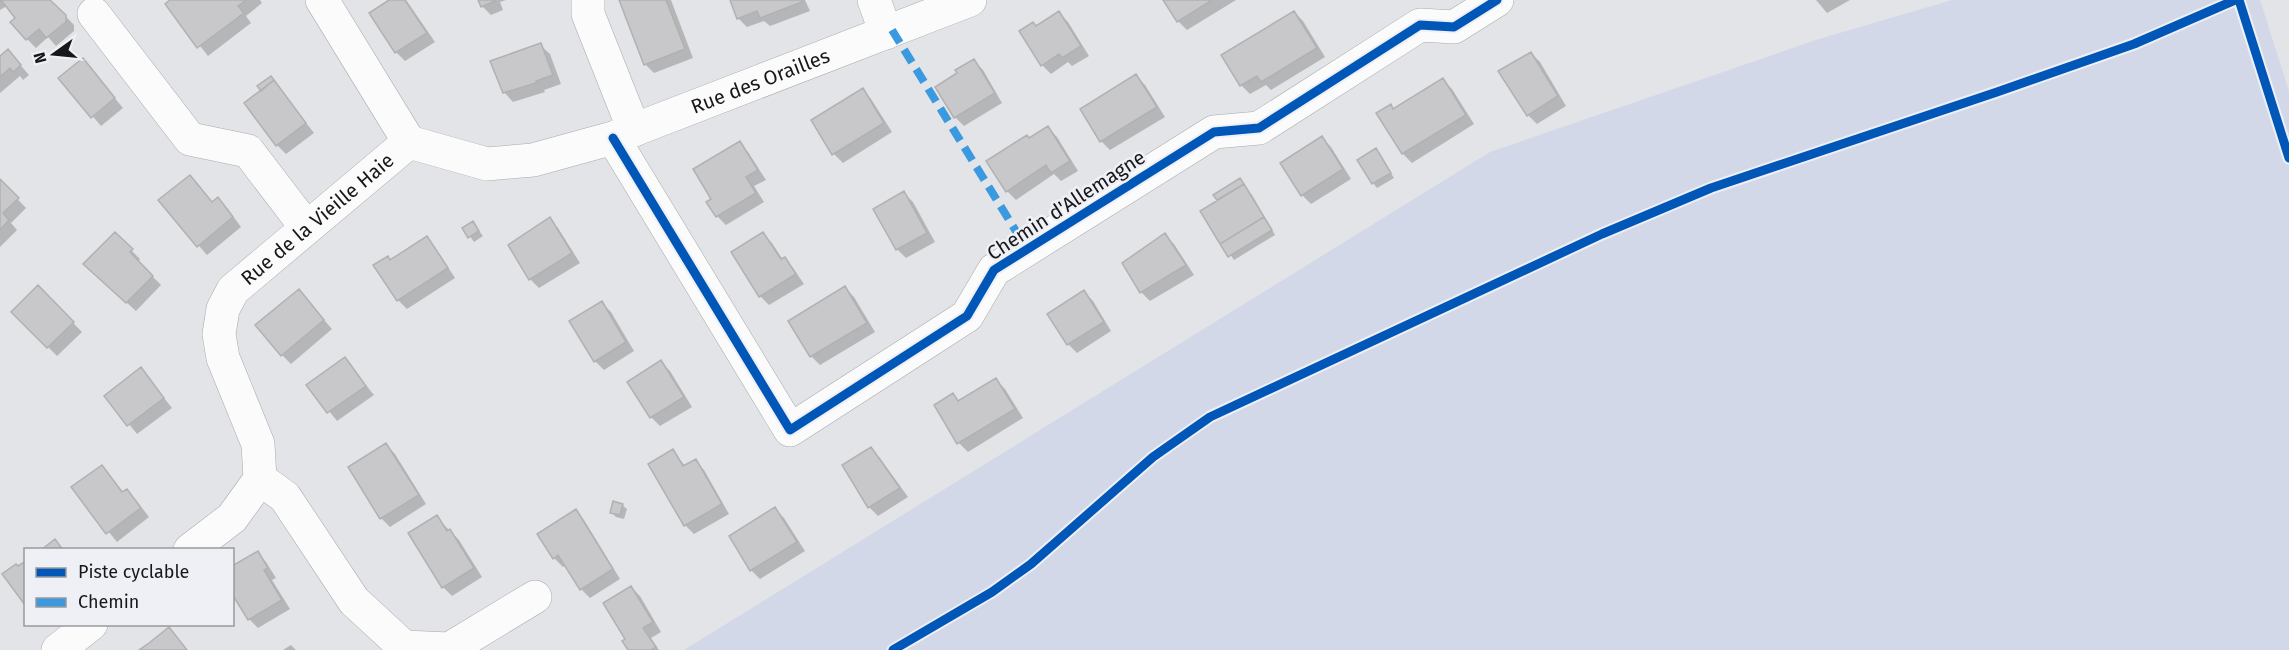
<svg xmlns="http://www.w3.org/2000/svg" width="2289" height="650" viewBox="0 0 2289 650" font-family="'Fira Sans',sans-serif">
<style>
.green{fill:#d3d8e8}
.shadow{fill:#0003}
.building{fill:#c8c7c9;stroke:#b1b1b2;stroke-width:1.5}
.lines{fill:none;stroke-linecap:round;stroke-linejoin:round}
.minor-casing{stroke:#a9aaac;stroke-width:34}
.minor{stroke:#fbfbfb;stroke-width:33}
.quiet{stroke:#3b9adf;stroke-width:8;stroke-dasharray:15 8;stroke-linecap:butt}
.cycleway-casing{stroke:#eff0f5;stroke-width:13}
.cycleway{stroke:#0057b8;stroke-width:9}
.labels{text-anchor:middle;stroke-width:5;stroke-linejoin:round;paint-order:stroke}
.street-label{font-size:20px;fill:#171719;stroke:#eff0f5}
</style>
<rect width="100%" height="100%" fill="#e2e4e7"/>
<path class="green" d="M1952,0H2260L2289,91V650H684L1490,152L1819,39Z"/>
<path class="shadow" d="M0,0H50L74,25V31L56,46L48,37L36,48L27,39L17,18L7,6L0,10Z
M173,0H260L262,3L246,16L251,23L208,56L167,4Z
M392,0H406L435,42L405,61L396,52L371,14Z
M480,0H506L500,2L503,10L491,15L482,6Z
M621,0H671L693,58L654,73L645,64Z
M732,0H805L810,11L770,26L764,21L747,27L738,18Z
M1165,0H1236L1187,30L1178,21Z
M1816,0H1850L1827,13Z
M1294,12L1303,21L1325,57L1271,90L1266,85L1250,94L1241,85L1223,56Z
M1059,13L1068,22L1089,56L1072,66L1068,62L1051,74L1042,65L1037,27Z
M540,45L550,54L561,84L544,90L545,92L513,102L504,92Z
M8,51L29,75L23,80L20,76L0,93V57Z
M1531,53L1540,62L1566,106L1537,124L1528,115Z
M83,60L123,108L101,126L60,78Z
M974,61L983,70L1002,103L964,126L955,117L959,74Z
M1136,76L1145,85L1165,117L1110,150L1101,141Z
M1443,80L1452,89L1474,124L1412,163L1403,154L1378,114L1390,106L1394,110Z
M277,86L314,133L286,154L277,145Z
M862,90L871,99L892,132L843,163L834,154L813,120Z
M1048,128L1057,137L1078,171L1061,181L1054,174L1016,200L1007,191L1030,139Z
M1322,138L1331,147L1351,179L1311,204L1302,195Z
M739,143L748,152L766,180L754,186L764,202L726,225L717,216Z
M1376,150L1394,178L1377,188L1373,183Z
M1240,180L1252,195L1275,235L1234,260L1202,212L1220,201L1215,195Z
M0,181L26,208L11,223L17,230L0,247Z
M904,193L913,202L935,242L906,258L897,249L875,210Z
M160,201L213,203L227,208L241,227L207,255Z
M549,219L558,228L580,263L539,288L530,279Z
M473,223L483,236L474,242L464,228Z
M115,234L140,259L138,262L161,285L136,311L94,273Z
M763,234L772,243L783,260L784,259L793,268L804,284L769,305L760,296L734,253Z
M1165,235L1174,244L1194,275L1150,301L1141,292Z
M426,238L435,247L455,278L407,309L398,300L388,258L391,261Z
M38,287L82,332L57,356L13,312Z
M845,288L854,297L875,332L820,365L811,356Z
M299,291L332,329L291,364L282,355Z
M1084,292L1093,301L1111,331L1077,353L1068,344L1049,314Z
M602,303L611,312L634,351L604,370L595,361Z
M345,359L374,395L337,421L308,385Z
M661,362L670,371L692,407L660,426L651,417Z
M141,369L172,408L137,434L106,396Z
M996,380L1005,389L1023,418L968,452L959,443L953,395L960,402Z
M386,445L395,454L426,504L390,527L381,518Z
M871,449L880,458L908,497L878,516L869,507Z
M673,451L686,467L695,461L704,470L729,514L694,534L685,525Z
M102,467L124,493L127,491L136,500L149,517L117,542L73,488Z
M622,505L627,509L624,519L616,517L612,513Z
M775,509L784,518L805,551L760,579L751,570Z
M575,511L584,520L620,579L590,598L581,589L566,565L563,567L554,558Z
M436,517L459,540L482,577L452,596L443,587Z
M257,553L266,562L276,578L272,580L290,609L258,628L249,619L232,591Z
M631,587L640,596L661,632L651,638L659,650H629L628,639Z
M291,645L296,650H283Z"/>
<path class="building" d="M1,0H50L66,15V22L46,38L39,29L26,40L10,22L15,18Z
M170,0H246L238,6L244,13L197,48L165,4Z
M389,0H405L427,33L395,53L369,13Z
M478,0H494L495,1L481,7Z
M619,0H666L685,49L644,65Z
M730,0H801L802,2L760,18L757,11L737,19Z
M1163,0H1212L1177,22Z
M1059,11L1081,46L1062,58L1059,54L1041,66L1019,31L1033,22L1036,26Z
M1294,11L1317,48L1261,82L1257,76L1240,86L1221,55Z
M541,43L553,75L536,81V83L503,93L490,61Z
M8,49L21,65L13,72L10,68L0,77V56Z
M1531,52L1558,96L1527,116L1498,71Z
M83,58L115,98L91,118L58,78Z
M974,59L995,93L954,118L935,87L957,73L955,70Z
M1136,74L1157,107L1100,142L1080,109Z
M271,76L274,80L261,91L257,86Z
M1443,78L1466,115L1402,154L1376,113L1391,104L1393,109Z
M274,80L306,123L276,146L244,103Z
M863,88L884,123L832,155L811,120Z
M1048,126L1070,161L1051,173L1046,165L1006,192L986,161L1027,135L1029,138Z
M1322,136L1343,169L1301,196L1280,163Z
M740,141L758,170L746,177L756,193L716,217L706,202L711,199L693,169Z
M1376,148L1391,173L1372,184L1357,160Z
M190,175L212,202L218,197L233,217L197,247L158,200Z
M1240,178L1244,184L1217,200L1213,195Z
M0,179L19,198L3,213L9,220L0,230Z
M1244,184L1264,217L1220,244L1200,211Z
M904,191L927,233L896,250L873,209Z
M550,217L572,253L529,280L508,245Z
M1264,217L1272,230L1228,257L1220,244Z
M473,221L479,231L468,238L462,228Z
M115,232L133,249L130,252L153,276L126,303L83,264Z
M763,232L781,259L785,257L796,274L759,297L731,252Z
M1165,233L1186,265L1140,293L1122,263Z
M427,236L448,268L397,301L373,265L388,256L390,260Z
M38,285L74,322L47,348L11,312Z
M845,286L867,323L810,357L788,321Z
M299,289L324,320L281,356L255,325Z
M1084,290L1104,322L1067,345L1047,314Z
M602,301L626,342L594,362L569,321Z
M345,357L366,386L327,413L306,385Z
M661,360L684,397L650,418L627,382Z
M141,367L164,398L127,426L104,396Z
M996,378L1015,409L957,444L934,405L953,393L958,401Z
M386,443L419,495L380,519L348,467Z
M871,447L900,488L868,508L842,465Z
M673,449L683,466L696,459L722,504L684,526L648,464Z
M102,465L122,492L127,489L141,508L106,534L71,487Z
M613,501L623,504L620,515L610,513Z
M775,507L797,542L750,571L729,536Z
M576,509L613,569L580,590L558,555L553,559L537,534Z
M437,515L447,531L450,529L474,568L442,588L408,533Z
M55,539L63,550H41Z
M258,551L268,568L264,570L282,600L248,620L232,594V566Z
M26,561V604L25,605L2,574L16,564L18,566Z
M631,586L653,622L643,628L656,647L651,650H628L622,641L625,639L603,603Z
M169,627L187,650H139L149,643Z"/>
<g class="lines">
<defs>
<g id="minor">
<path d="M322,0L409,142"/>
<path d="M588,0V14L634,130"/>
<path d="M874,0L886,33"/>
<path d="M94,14L190,139L248,151L306,227"/>
<path d="M613,138L790,430L967,316L994,270L1214,132L1259,128L1420,25L1454,27L1497,0"/>
<path id="s1" d="M409,142L487,164L533,160L613,138L970,0"/>
<path d="M260,479L285,497L354,601L404,647L449,649L535,597"/>
<path id="s2" d="M190,550L232,518L260,479L258,444L223,358L219,334L223,309L233,290L409,142"/>
<path d="M58,650L91,624"/>
</g>
</defs>
<use href="#minor" class="minor-casing"/>
<use href="#minor" class="minor"/>
<path class="quiet" d="M892,30L1027,249"/>
<defs>
<path id="cycleway" d="M2239,0L2289,158
M613,138L790,430L967,316L994,270L1214,132L1259,128L1420,25L1454,27L1497,0
M893,650L992,592L1031,564L1153,457L1210,417L1602,234L1711,188L1997,92L2134,44L2235,0"/>
</defs>
<use href="#cycleway" class="cycleway-casing"/>
<use href="#cycleway" class="cycleway"/>
</g>
<g class="labels">
<g class="street-label">
<text dy="7" stroke="none"><textPath href="#s1" startOffset="368">Rue des Orailles</textPath></text>
<text transform="translate(1066 205) rotate(-33)" y="7">Chemin d'Allemagne</text>
<text dy="7" stroke="none"><textPath href="#s2" startOffset="410">Rue de la Vieille Haie</textPath></text>
</g>
</g>
<rect x="24" y="548" width="210" height="78" fill="#eff0f5" stroke="#99999d" stroke-width="1.5"/>
<rect x="36" y="568" width="30" height="9" fill="#0057b8" stroke="#99999d" stroke-width="1.5"/>
<text x="78" y="578" font-size="18" fill="#171719">Piste cyclable</text>
<rect x="36" y="598" width="30" height="9" fill="#3b9adf" stroke="#99999d" stroke-width="1.5"/>
<text x="78" y="608" font-size="18" fill="#171719">Chemin</text>
<g transform="translate(54 54) rotate(255)" stroke="#eff0f5" stroke-width="4.5" paint-order="stroke">
<path d="M0-4.5L10 22L0 15L-10 22Z" fill="#171719"/>
<text y="-9" font-size="16" font-weight="bold" text-anchor="middle" fill="#171719">N</text>
</g>
</svg>
